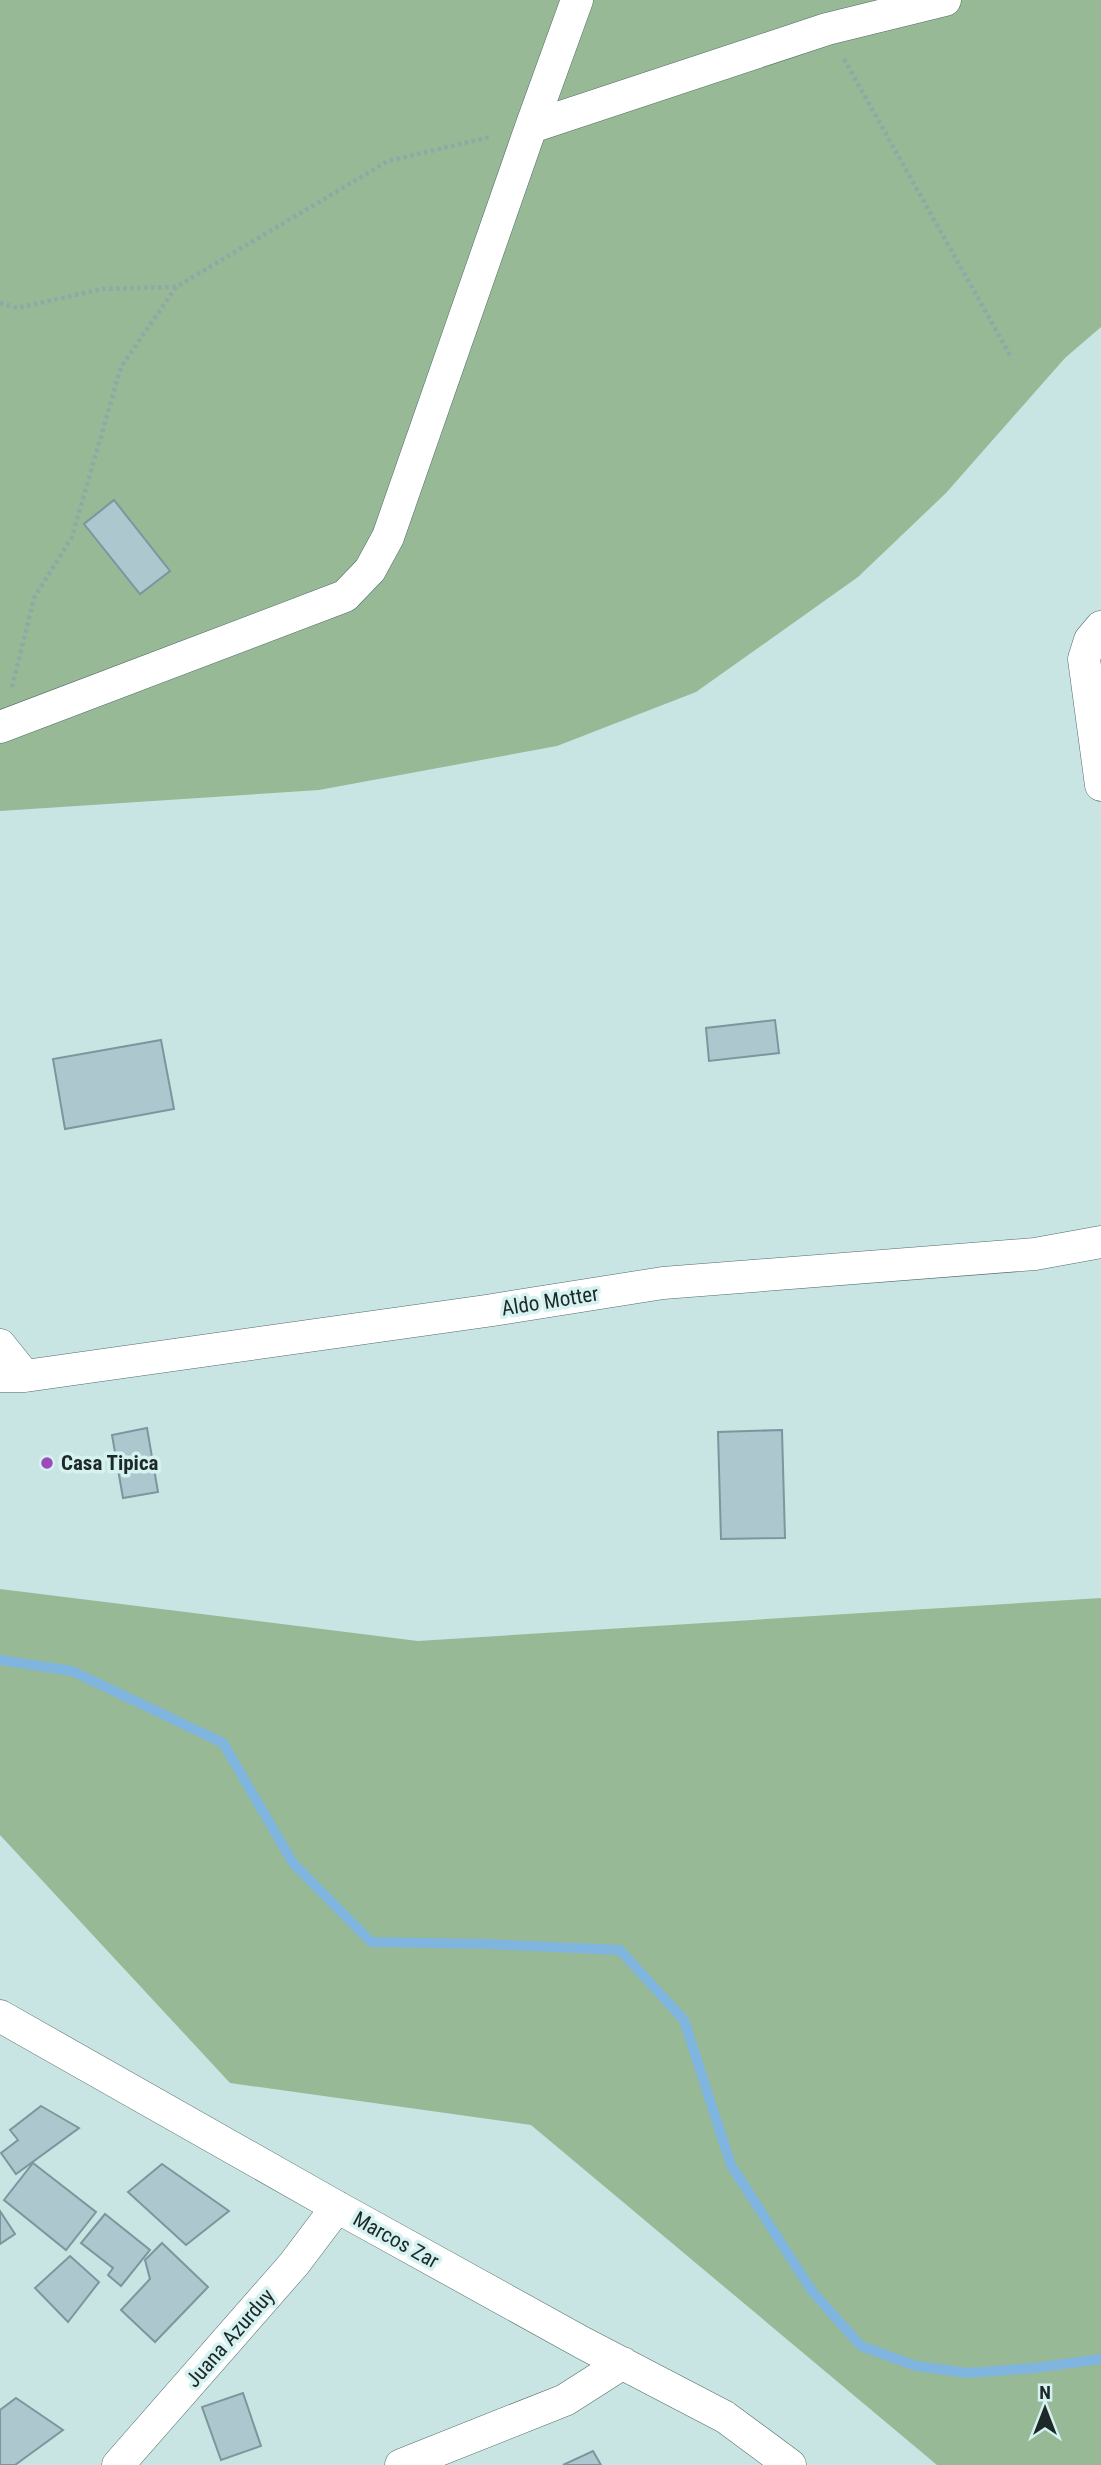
<svg xmlns="http://www.w3.org/2000/svg" width="1101" height="2465" viewBox="0 0 1101 2465" font-family="'Roboto Condensed',sans-serif">
<style>
.green{fill:#97b996}
.lines{fill:none;stroke-linecap:round;stroke-linejoin:round}
.stream{stroke:#7fb5de;stroke-width:10}
.building{fill:#adc7cf;stroke:#7d969e;stroke-width:2}
.minor-casing{stroke:#516b6a;stroke-width:33}
.path{stroke:#91a8a7;stroke-width:4.5;stroke-dasharray:3.5 3.5;stroke-linecap:butt}
.minor{stroke:#fff;stroke-width:32}
.poi-dot{fill:#9c4ab9;stroke:#d5f2f1;stroke-width:2.5}
.labels{text-anchor:middle;stroke-width:7;stroke-linejoin:round;paint-order:stroke}
.street-label{font-size:21px;fill:#1d2828;stroke:#d5f2f1}
.poi-label{font-size:21px;font-weight:bold;fill:#1d2828;stroke:#d5f2f1;text-anchor:start}
</style>
<rect width="100%" height="100%" fill="#c8e5e3"/>
<path class="green" d="M0,0H1101V327L1065,358L946,493L858,577L696,692L557,746L319,790L0,811Z
M0,1589L418,1641L1101,1598V2465H937L531,2125L230,2083L0,1835Z"/>
<g class="lines">
<path class="stream" d="M0,1660L72,1671L223,1743L293,1863L371,1942L488,1944L620,1950L684,2020L731,2165L812,2291L861,2346L916,2366L968,2373L1034,2368L1101,2359"/>
</g>
<path class="building" d="M114,500L170,571L140,594L84,524Z
M775,1020L779,1053L709,1061L706,1028Z
M161,1040L174,1109L65,1129L53,1059Z
M147,1428L158,1492L123,1498L112,1435Z
M782,1430L785,1538L721,1539L718,1432Z
M41,2106L79,2128L16,2174L1,2153L18,2140L10,2130Z
M33,2163L96,2212L66,2250L4,2200Z
M162,2164L229,2211L186,2245L128,2192Z
M0,2211L15,2234L0,2244Z
M105,2214L150,2250L121,2286L108,2275L113,2268L81,2243Z
M162,2243L208,2287L155,2342L121,2310L150,2279L145,2260Z
M70,2256L99,2282L68,2322L35,2288Z
M243,2393L261,2446L221,2460L202,2407Z
M16,2398L63,2430L15,2465H0V2410Z
M593,2451L601,2465H563Z"/>
<g class="lines">
<defs>
<path id="minor" d="M531,127L827,29L945,0
M1101,627L1090,640L1084,659L1101,785
M0,727L345,596L370,570L388,537L531,127L577,0
M0,1345L25,1376
M0,1376H25L486,1311L663,1283L1035,1254L1101,1242
M0,2016L337,2207L583,2343L725,2417L790,2465
M118,2465L294,2264L337,2207
M401,2465L565,2400L623,2363"/>
</defs>
<use href="#minor" class="minor-casing"/>
<path class="path" d="M844,59L1011,357
M0,303L17,308L102,289L176,287
M12,687L34,598L72,537L121,367L176,287L388,161L490,137"/>
<use href="#minor" class="minor"/>
</g>
<circle class="poi-dot" cx="47" cy="1463" r="7"/>
<g class="labels">
<g class="street-label">
<text transform="translate(550 1301) rotate(-9)" y="7">Aldo Motter</text>
<text transform="translate(396 2240) rotate(29)" y="7">Marcos Zar</text>
<text transform="translate(230 2338) rotate(-49)" y="7">Juana Azurduy</text>
</g>
<g class="poi-label">
<text x="61" y="1470">Casa Tipica</text>
</g>
</g>
<g transform="translate(1045 2409)" stroke="#d5f2f1" stroke-width="5" paint-order="stroke">
<path d="M0-5L12 26L0 18L-12 26Z" fill="#1d2828"/>
<text y="-10" font-size="19" font-weight="bold" text-anchor="middle" fill="#1d2828">N</text>
</g>
</svg>
